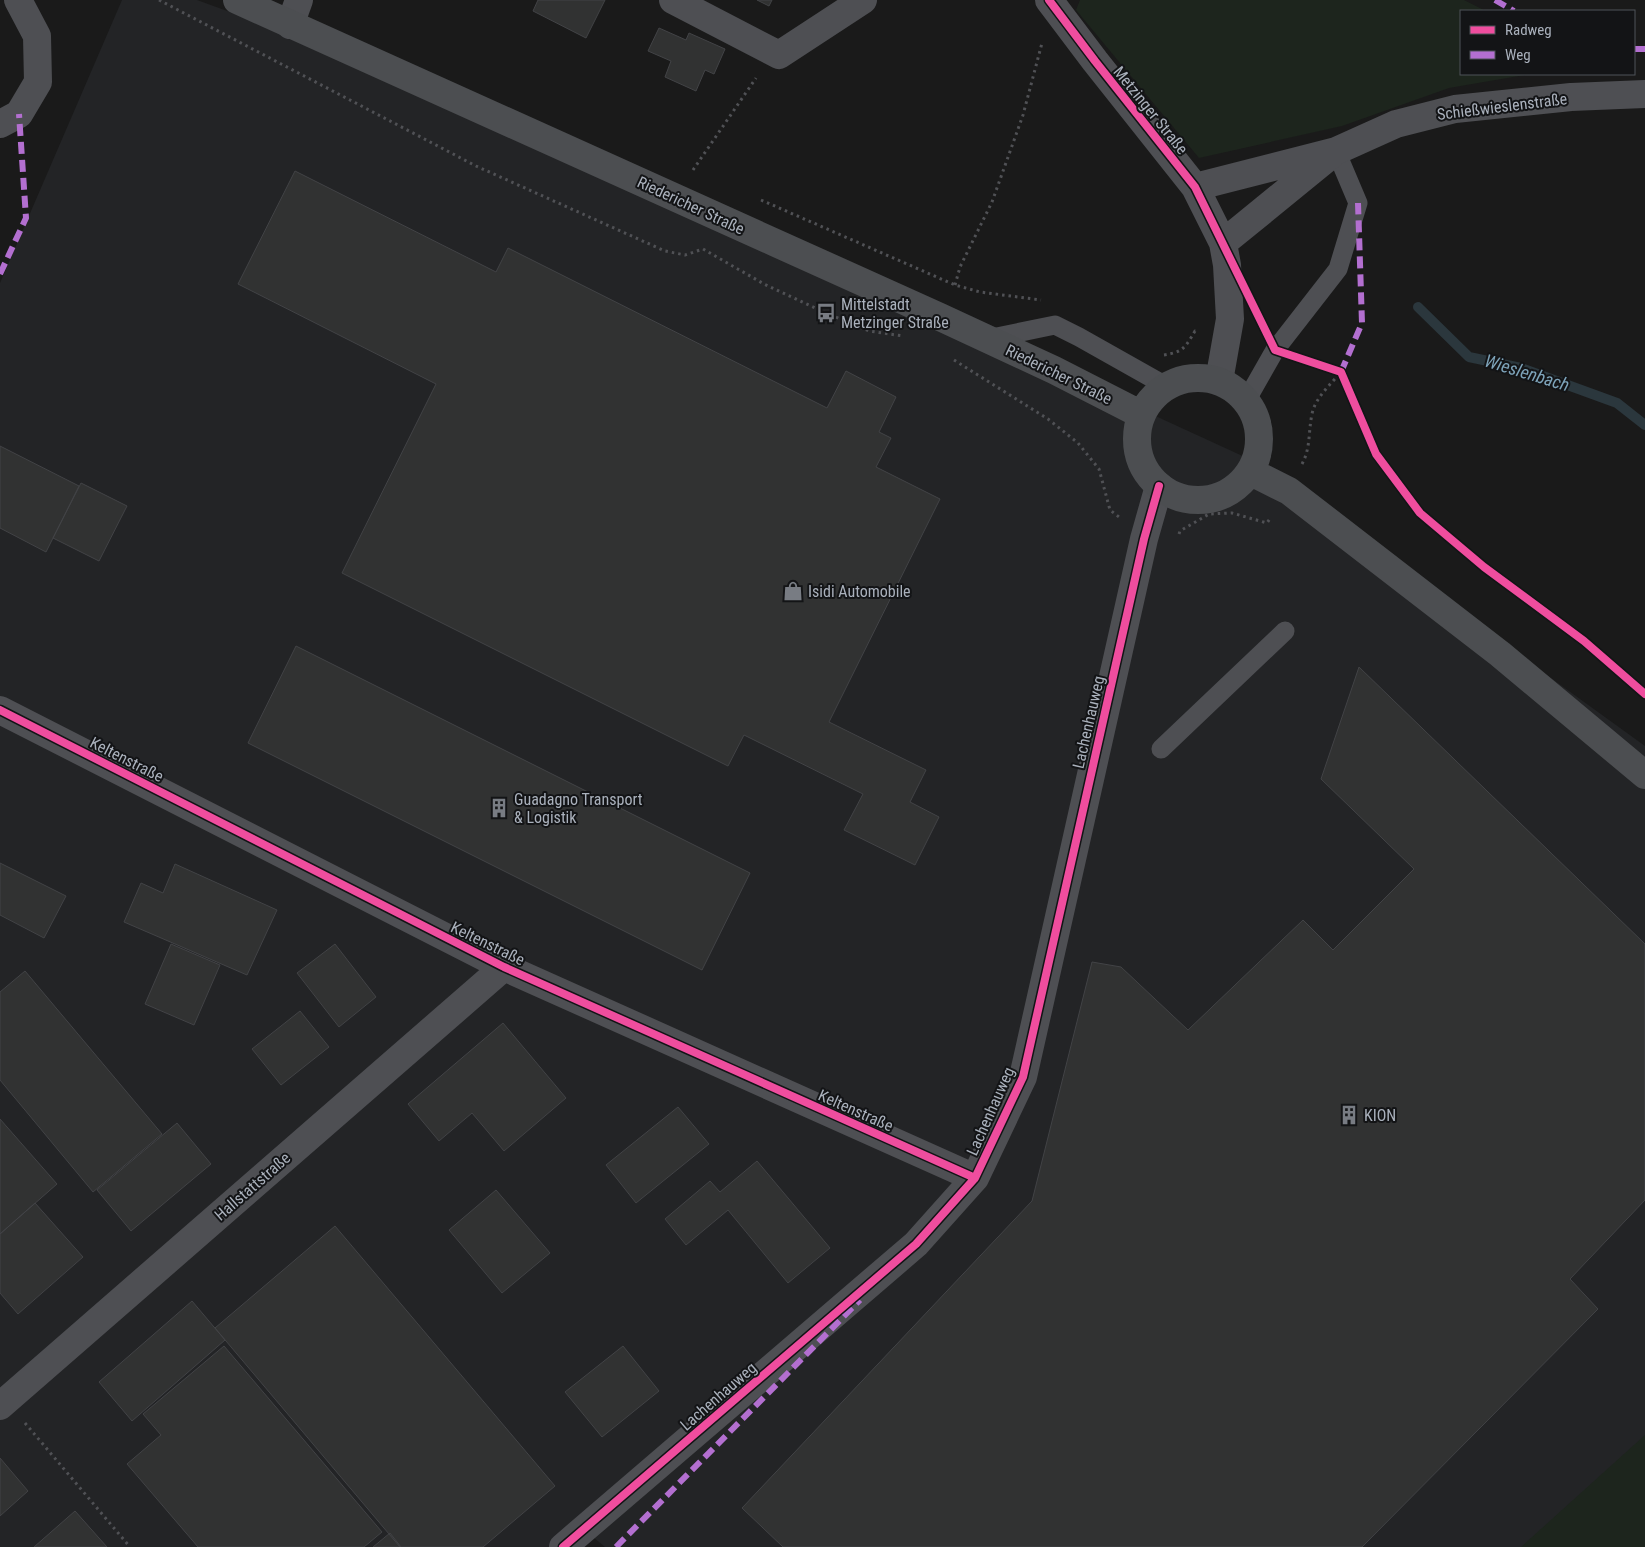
<svg xmlns="http://www.w3.org/2000/svg" width="1645" height="1547" viewBox="0 0 1645 1547" font-family="'Roboto Condensed',sans-serif">
<style>
.built{fill:#232426}
.green{fill:#1d251d}
.lines{fill:none;stroke-linecap:round;stroke-linejoin:round}
.stream{stroke:#2b373d;stroke-width:10}
.building{fill:#313232;stroke:#424346}
.path{stroke:#505155;stroke-width:3;stroke-dasharray:2.5 4;stroke-linecap:butt}
.service{stroke:#4e4f53;stroke-width:19}
.minor{stroke:#4e4f53;stroke-width:28}
.secondary{stroke:#4c4e51;stroke-width:28}
.quiet{stroke:#b36fd0;stroke-width:6;stroke-dasharray:12 6;stroke-linecap:butt}
.cycleway-casing{stroke:#131416;stroke-width:11}
.cycleway{stroke:#ef4d9e;stroke-width:8}
.labels{text-anchor:middle;stroke-width:4;stroke-linejoin:round;paint-order:stroke}
.street-label{font-size:16px;fill:#aab1bc;stroke:#131416}
.poi-label{font-size:16px;fill:#aab1bc;stroke:#131416;text-anchor:start}
.water-label{font-size:18px;font-style:italic;fill:#7ea4ba;stroke:#131416}
</style>
<rect width="100%" height="100%" fill="#1a1a1a"/>
<path class="built" d="M122,0H197L379,66L668,192L1247,458L1645,746V1439L1525,1547H605L593,1537L582,1547H0V283Z"/>
<path class="green" d="M1080,0H1464L1486,11H1461V74H1530L1449,88L1342,126L1199,158L1076,10Z
M1645,1435V1547H1521Z"/>
<g class="lines">
<path class="stream" d="M1418,307L1469,357L1521,368L1617,403L1645,425"/>
</g>
<path class="building" d="M538,0H605L586,38L533,11Z
M757,0H772L769,6Z
M659,28L686,40L689,33L725,49L714,74L705,70L696,91L665,77L671,61L648,51Z
M295,171L496,272L508,248L827,408L846,371L896,397L879,432L891,438L876,467L940,499L829,722L926,770L910,802L939,817L915,865L844,830L863,794L744,735L728,766L342,573L436,384L238,284Z
M0,446L79,486L46,552L0,528Z
M81,483L127,506L99,561L53,538Z
M296,646L750,873L702,970L248,743Z
M1359,667L1645,944V1200L1570,1279L1598,1309L1362,1547H783L742,1508L1032,1201L1092,962L1121,967L1188,1030L1303,920L1333,950L1414,869L1321,779Z
M0,863L66,896L44,938L0,915Z
M175,864L277,910L247,975L124,922L141,883L163,893Z
M171,944L220,965L194,1025L145,1004Z
M335,944L376,997L339,1027L297,973Z
M25,971L162,1134L93,1192L0,1080V992Z
M300,1011L329,1047L281,1085L252,1049Z
M503,1023L566,1098L504,1151L472,1113L439,1141L408,1104Z
M678,1107L709,1144L636,1203L606,1165Z
M0,1119L57,1184L0,1234Z
M177,1123L211,1164L131,1231L97,1190Z
M757,1161L830,1248L788,1283L728,1210L686,1245L665,1219L710,1181L720,1192Z
M496,1190L550,1253L502,1293L449,1230Z
M35,1203L83,1257L18,1314L0,1293V1234Z
M335,1226L555,1486L483,1547H400L215,1328Z
M192,1301L225,1340L132,1421L99,1382Z
M224,1346L382,1532L364,1547H198L127,1464L161,1435L143,1414Z
M623,1346L659,1391L602,1437L565,1392Z
M0,1458L28,1491L0,1516Z
M75,1511L107,1547H34Z
M390,1533L401,1547H373Z"/>
<g class="lines">
<path class="path" d="M159,0L476,166L665,251L685,255L703,249L764,284L826,313L869,331L903,336
M693,170L756,78
M761,200L955,285L980,292L1041,300
M955,285L960,267L992,202L1023,115L1042,43
M1164,355C1183,352 1185,348 1195,331L1197,332
M954,360L1048,419L1078,443L1099,469L1110,510L1119,517
M1302,464C1311,447 1308,433 1312,414C1315,398 1331,384 1341,372
M1179,534L1180,531L1209,514L1232,513L1267,523L1271,517
M25,1423L130,1547"/>
<path class="service" d="M987,339L1055,325L1079,337L1166,386
M1246,401L1275,350L1338,269L1358,203L1336,151
M1161,749L1285,631"/>
<path class="minor" d="M673,0L779,55L863,0
M1049,0L1095,61L1195,187L1223,243L1227,265L1230,319L1219,381
M290,25L299,0
M0,124L19,114L38,82L37,36L18,0
M1195,187L1336,151L1396,124L1455,109L1571,97L1645,94
M1223,243L1331,155
M0,710L504,967L975,1178
M0,1406L504,967
M563,1547L916,1244L975,1178L1023,1077L1144,539L1159,486"/>
<path class="secondary" d="M237,0L940,317L1054,370L1142,415
M1137 439a61 61 0 1 1 122 0a61 61 0 1 1-122 0Z
M1251,472L1289,491L1500,654L1645,775"/>
<path class="quiet" d="M1495,0L1514,11
M1634,49H1645
M0,274L26,218L19,114
M1341,372L1362,323L1358,203
M616,1547L860,1300"/>
<defs>
<path id="cycleway" d="M1049,0L1095,61L1195,187L1275,350L1341,372L1376,454L1420,513L1484,567L1584,641L1645,694
M0,710L504,967L975,1178
M563,1547L916,1244L975,1178L1023,1077L1144,539L1159,486"/>
</defs>
<use href="#cycleway" class="cycleway-casing"/>
<use href="#cycleway" class="cycleway"/>
</g>
<defs>
<symbol id="bus-bare" viewBox="-9 -9 18 18"><path d="M-5-6H5V4H4V6H2V4H-2V6H-4V4H-5ZM-3.5-4V0h7V-4ZM-3.5 1.2v1.5H-2V1.2ZM2 1.2v1.5H3.5V1.2Z" fill="#787c83" stroke="#131416" stroke-width="2.5" paint-order="stroke"/></symbol>
<symbol id="shop-bare" viewBox="-9 -9 18 18"><path d="M-5-2.5h2.3a2.7 3.5 0 0 1 5.4 0H5L5.5 6h-11ZM-1.5-2.5h3a1.5 2.3 0 0 0-3 0Z" fill="#787c83" stroke="#131416" stroke-width="2.5" paint-order="stroke"/></symbol>
<symbol id="building-bare" viewBox="-9 -9 18 18"><path d="M-4-6H4V6H1V3H-1V6H-4ZM-2.5-4.3h1.7v1.8h-1.7ZM.8-4.3h1.7v1.8H.8ZM-2.5-1h1.7V.8h-1.7ZM.8-1h1.7V.8H.8Z" fill="#787c83" stroke="#131416" stroke-width="2.5" paint-order="stroke"/></symbol>
</defs>
<g fill-rule="evenodd">
<use href="#bus-bare" x="812" y="299" width="28" height="28"/>
<use href="#shop-bare" x="779" y="577" width="28" height="28"/>
<use href="#building-bare" x="485" y="794" width="28" height="28"/>
<use href="#building-bare" x="1335" y="1101" width="28" height="28"/>
</g>
<g class="labels">
<g class="street-label">
<text transform="translate(1502 106) rotate(-7)" y="6">Schießwieslenstraße</text>
<text transform="translate(1151 110) rotate(51)" y="6">Metzinger Straße</text>
<text transform="translate(691 205) rotate(25)" y="6">Riedericher Straße</text>
<text transform="translate(1059 374) rotate(26)" y="6">Riedericher Straße</text>
<text transform="translate(1088 722) rotate(-77)" y="6">Lachenhauweg</text>
<text transform="translate(127 759) rotate(27)" y="6">Keltenstraße</text>
<text transform="translate(488 943) rotate(26)" y="6">Keltenstraße</text>
<text transform="translate(856 1110) rotate(24)" y="6">Keltenstraße</text>
<text transform="translate(990 1111) rotate(-66)" y="6">Lachenhauweg</text>
<text transform="translate(252 1186) rotate(-41)" y="6">Hallstattstraße</text>
<text transform="translate(718 1396) rotate(-41)" y="6">Lachenhauweg</text>
</g>
<g class="poi-label">
<text x="841" y="310">Mittelstadt<tspan x="841" dy="18">Metzinger Straße</tspan></text>
<text x="808" y="597">Isidi Automobile</text>
<text x="514" y="805">Guadagno Transport<tspan x="514" dy="18">&amp; Logistik</tspan></text>
<text x="1364" y="1121">KION</text>
</g>
<g class="water-label">
<text transform="translate(1527 373) rotate(17)" y="6">Wieslenbach</text>
</g>
</g>
<rect x="1460" y="10" width="175" height="65" fill="#131416" stroke="#4f5358"/>
<rect x="1470" y="26" width="25" height="8" fill="#ef4d9e" stroke="#4f5358"/>
<text x="1505" y="35" font-size="15" fill="#aab1bc">Radweg</text>
<rect x="1470" y="51" width="25" height="8" fill="#b36fd0" stroke="#4f5358"/>
<text x="1505" y="60" font-size="15" fill="#aab1bc">Weg</text>
</svg>
